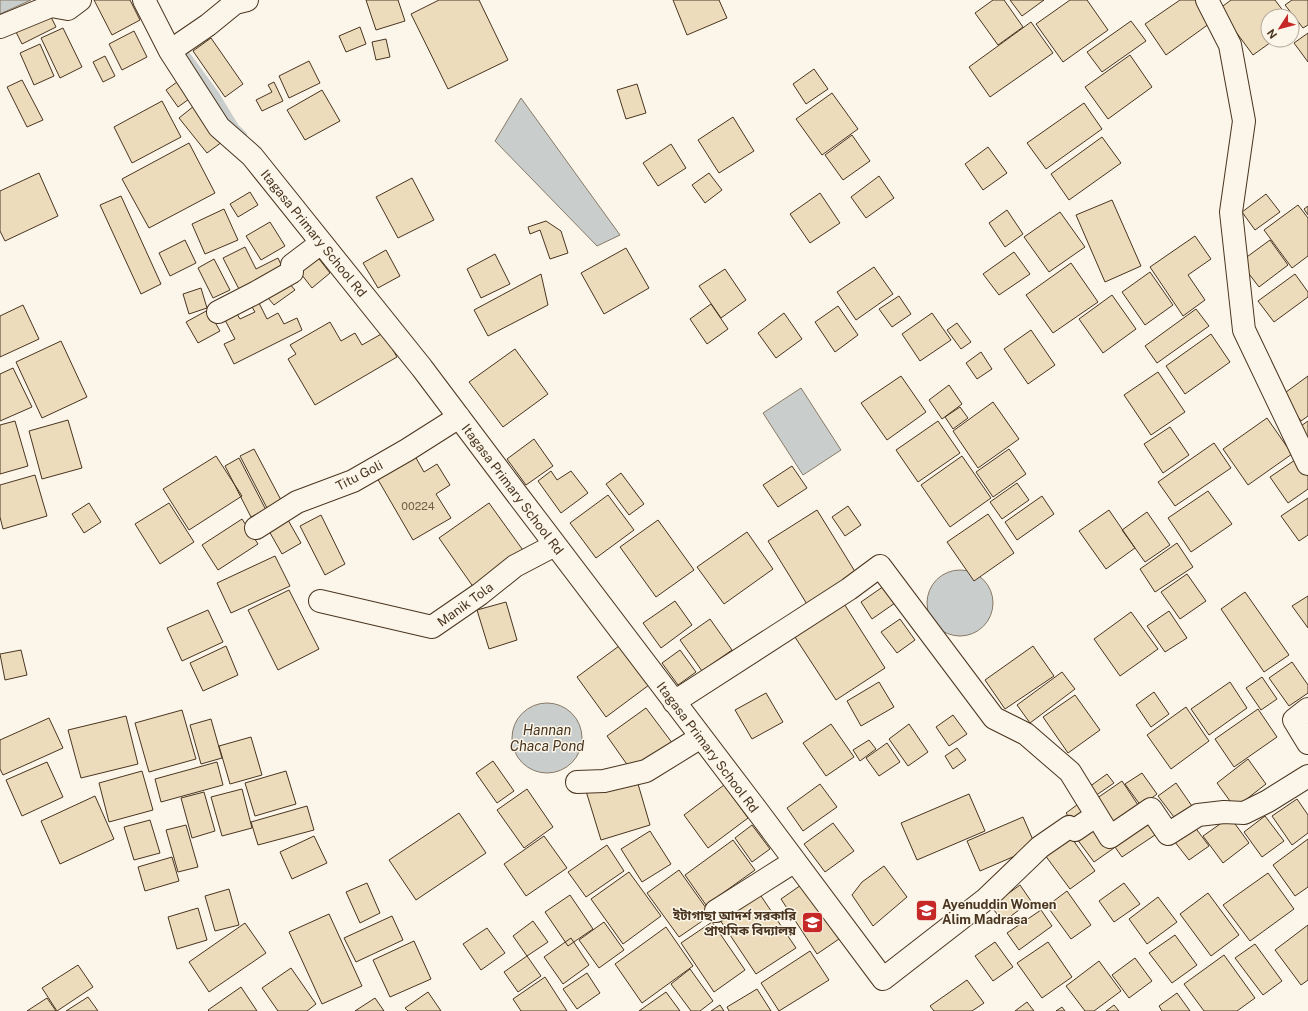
<svg xmlns="http://www.w3.org/2000/svg" width="1308" height="1011" viewBox="0 0 1308 1011" font-family="'Public Sans','Noto Sans Bengali',sans-serif">
<style>
.water{fill:#c9cecd;stroke:#887966}
.lines{fill:none;stroke-linecap:round;stroke-linejoin:round}
.stream{stroke:#c9cecd;stroke-width:8}
.building{fill:#ecdcbc;stroke:#4a3520}
.secondary-casing{stroke:#4a3520;stroke-width:24}
.secondary{stroke:#fbf6e9;stroke-width:22}
.labels{text-anchor:middle;stroke-width:3;stroke-linejoin:round;paint-order:stroke}
.number-label{font-size:11px;fill:#725f47}
.street-label{font-size:13px;fill:#4a3520;stroke:#fbf6e9}
.poi-label{font-size:13px;font-weight:bold;fill:#4a3520;stroke:#fbf6e9;text-anchor:start}
.water-label{font-size:14px;font-style:italic;fill:#4a3520;stroke:#fbf6e9}
</style>
<rect width="100%" height="100%" fill="#fbf6e9"/>
<path class="water" d="M0,0H31L0,14Z
M521,98L620,235L597,246L495,141Z
M801,388L841,450L803,475L763,413Z
M927 603a33 33 0 1 1 66 0a33 33 0 1 1-66 0Z
M512 738a35 35 0 1 1 70 0a35 35 0 1 1-70 0Z"/>
<g class="lines">
<path class="stream" d="M179,45L215,94L235,127L243,135"/>
</g>
<path class="building" d="M94,0H130L140,20L112,35Z
M366,0H398L405,21L376,30Z
M439,0H479L508,60L448,89L411,14Z
M673,0H719L727,18L687,35Z
M993,0H1004L1023,27L998,45L975,13Z
M1010,0H1044L1022,16Z
M1070,0H1087L1108,30L1063,62L1036,24Z
M1180,0H1198L1213,21L1166,55L1145,24Z
M1231,0H1275L1287,16H1268V40H1274L1253,55L1219,9Z
M1292,0H1308V25L1303,28L1285,5Z
M48,11L56,27L22,44L14,28Z
M1131,21L1146,41L1102,72L1087,52Z
M1031,22L1053,53L990,97L969,67Z
M360,27L366,44L346,52L339,36Z
M63,28L82,67L60,78L41,38Z
M134,31L147,57L122,70L109,44Z
M1308,33V62L1294,43Z
M211,38L243,84L225,97L193,51Z
M386,39L390,57L376,60L372,42Z
M40,44L54,76L34,85L20,53Z
M1130,55L1152,87L1108,119L1085,87Z
M105,56L115,76L103,82L93,62Z
M309,61L320,83L289,98L279,76Z
M814,69L828,89L806,104L793,84Z
M22,80L43,120L27,127L7,87Z
M177,82L189,99L178,107L166,90Z
M274,82L283,101L262,111L256,100L272,92L268,85Z
M637,84L646,113L626,119L617,90Z
M322,90L340,121L305,140L287,110Z
M832,93L858,129L822,155L796,119Z
M162,101L181,137L132,163L114,127Z
M1084,103L1102,129L1046,169L1027,143Z
M194,106L222,142L207,153L179,118Z
M733,117L754,151L719,173L698,140Z
M852,135L870,161L843,180L825,155Z
M1102,137L1121,163L1069,200L1051,174Z
M189,143L215,193L149,228L122,179Z
M671,144L686,168L658,186L643,163Z
M988,147L1007,173L983,190L965,164Z
M39,173L58,216L5,241L0,231V191Z
M709,173L722,190L705,203L692,185Z
M879,176L894,198L866,218L851,197Z
M412,178L434,220L398,238L376,197Z
M250,192L258,205L238,217L230,204Z
M820,193L840,223L810,243L790,214Z
M1266,194L1280,212L1255,230L1242,212Z
M121,196L161,284L141,294L100,205Z
M1112,200L1141,266L1105,282L1076,215Z
M1298,205L1308,218V256L1292,268L1264,230Z
M1308,206V215L1304,209Z
M224,209L238,240L205,254L192,224Z
M1007,210L1023,234L1005,247L989,223Z
M1060,212L1085,247L1049,272L1024,237Z
M546,221L561,231L568,253L550,259L540,230L530,234L528,227Z
M270,222L285,246L261,260L246,236Z
M1195,236L1211,259L1188,275L1205,300L1183,316L1150,267Z
M185,240L196,263L170,276L159,253Z
M1270,240L1288,265L1259,287L1240,262Z
M245,247L256,269L278,258L284,271L241,293L223,258Z
M626,248L649,288L604,314L581,273Z
M386,250L400,276L378,288L363,263Z
M1014,252L1030,274L999,295L983,274Z
M495,254L510,284L481,298L467,269Z
M316,255L330,273L312,288L298,270Z
M214,259L230,290L213,298L198,268Z
M1071,263L1098,302L1053,333L1026,295Z
M874,267L893,294L856,320L837,292Z
M725,269L746,300L721,318L699,286Z
M1150,272L1173,305L1145,325L1122,292Z
M541,274L548,305L488,336L474,310Z
M1295,274L1308,292V297L1274,322L1258,301Z
M289,283L295,290L274,305L268,298Z
M201,288L207,308L189,314L183,294Z
M1112,295L1136,329L1103,353L1079,319Z
M899,296L911,314L892,327L879,309Z
M259,303L267,319L278,313L284,324L297,318L302,330L234,364L224,344L235,339L225,320L237,314L240,319L255,312L252,307Z
M711,304L728,329L707,344L690,319Z
M23,305L39,339L0,357V316Z
M838,306L858,335L835,352L815,322Z
M1196,309L1209,326L1157,363L1145,346Z
M208,310L220,331L198,343L186,322Z
M784,313L802,339L776,358L758,333Z
M932,313L951,340L920,361L902,334Z
M330,322L341,341L355,333L362,345L383,333L397,357L315,405L288,359L296,354L290,345Z
M957,323L971,342L961,349L947,330Z
M1031,330L1055,365L1028,384L1004,349Z
M1211,334L1230,362L1185,394L1166,366Z
M61,341L87,397L42,418L16,362Z
M515,349L548,394L503,427L469,382Z
M981,352L992,369L977,379L966,363Z
M13,368L32,407L0,421V374Z
M1158,372L1185,412L1151,435L1124,395Z
M901,376L926,412L887,440L861,403Z
M1308,376V416L1301,421L1282,395Z
M949,385L962,404L942,419L929,400Z
M993,402L1019,439L978,468L953,431Z
M960,407L968,418L953,429L945,417Z
M1267,418L1292,454L1248,485L1223,449Z
M68,420L82,468L42,479L29,431Z
M15,421L28,466L0,474V425Z
M938,421L960,453L918,482L896,450Z
M1308,421V441L1298,428Z
M1170,427L1189,455L1163,473L1144,444Z
M534,439L553,466L526,485L507,459Z
M1214,443L1231,468L1175,506L1158,482Z
M254,449L281,500L267,508L240,456Z
M411,449L424,472L437,464L450,485L436,494L451,518L413,540L373,471Z
M1009,449L1026,474L993,497L976,472Z
M216,456L242,496L189,530L163,489Z
M962,456L991,498L950,527L921,485Z
M239,458L266,510L251,517L225,466Z
M1298,458L1308,473V489L1288,503L1270,477Z
M792,466L807,488L778,507L763,485Z
M551,471L557,480L571,471L588,493L561,513L538,481Z
M621,473L644,504L629,515L606,484Z
M35,475L47,516L3,529L0,517V485Z
M1017,483L1029,500L1002,519L990,502Z
M1208,491L1232,524L1191,552L1168,518Z
M608,495L634,530L596,558L570,523Z
M1042,496L1054,514L1017,540L1005,522Z
M1308,498V535L1299,541L1281,516Z
M89,503L101,522L84,533L72,514Z
M169,503L194,542L160,564L135,524Z
M489,503L525,553L474,588L439,538Z
M848,506L861,525L845,536L832,517Z
M817,510L859,578L810,609L768,541Z
M1109,510L1135,548L1106,569L1079,531Z
M1147,512L1170,545L1145,562L1122,530Z
M988,514L1014,553L974,581L947,542Z
M321,515L345,564L325,575L300,526Z
M242,519L258,544L218,570L202,545Z
M288,520L301,543L282,554L269,531Z
M658,520L694,570L656,597L620,547Z
M747,532L773,569L724,604L697,567Z
M1177,543L1193,567L1155,592L1140,569Z
M275,556L290,586L231,613L217,583Z
M1187,574L1206,601L1180,619L1161,592Z
M884,586L895,603L872,619L861,602Z
M289,590L319,649L278,670L248,610Z
M1245,592L1289,655L1264,672L1221,609Z
M1308,596V628L1292,606Z
M841,599L885,668L836,700L791,631Z
M675,601L692,625L661,648L643,623Z
M506,602L517,640L489,649L477,610Z
M208,610L223,642L182,661L167,628Z
M1169,611L1187,638L1165,652L1147,626Z
M1131,612L1158,649L1120,676L1094,639Z
M710,619L732,650L702,671L680,640Z
M900,619L915,640L897,653L881,632Z
M226,646L238,675L203,691L190,663Z
M619,646L649,685L606,717L577,677Z
M1033,646L1054,676L1005,709L985,680Z
M21,650L27,675L5,680L0,654Z
M680,650L696,672L678,685L662,663Z
M1292,662L1308,685V693L1289,706L1269,678Z
M1062,672L1075,689L1030,723L1017,705Z
M1262,677L1277,699L1261,710L1246,688Z
M879,682L894,707L861,726L847,701Z
M1230,682L1247,708L1209,735L1191,709Z
M1154,692L1169,714L1151,727L1136,705Z
M766,693L783,722L752,739L735,710Z
M1075,695L1100,730L1068,753L1043,717Z
M1186,707L1209,741L1171,769L1147,735Z
M646,708L673,744L633,773L607,736Z
M1258,709L1277,737L1234,767L1215,739Z
M182,710L196,759L149,772L135,723Z
M953,715L967,734L949,746L936,727Z
M126,716L138,764L81,778L68,730Z
M49,718L63,748L3,775L0,769V740Z
M211,719L222,758L201,764L190,725Z
M831,724L854,757L826,776L803,743Z
M909,724L928,752L908,766L889,739Z
M251,737L262,775L230,784L219,746Z
M869,740L876,749L860,761L853,750Z
M887,743L900,762L879,776L866,758Z
M957,748L966,760L953,769L945,756Z
M1248,759L1266,784L1235,808L1217,783Z
M493,761L514,791L497,803L476,773Z
M47,762L63,797L22,816L6,780Z
M217,762L223,785L161,802L155,779Z
M142,771L153,810L109,822L99,783Z
M286,771L296,804L255,816L245,783Z
M1142,773L1157,794L1141,806L1125,784Z
M1107,774L1114,783L1095,796L1089,787Z
M636,777L650,825L601,840L586,791Z
M1122,781L1142,811L1110,832L1090,803Z
M1176,783L1194,809L1177,821L1158,796Z
M820,784L837,807L803,831L787,808Z
M724,785L748,818L708,848L684,815Z
M242,789L252,828L222,836L211,797Z
M527,789L553,827L524,848L497,810Z
M204,792L215,831L192,838L181,798Z
M969,794L985,831L917,860L901,823Z
M95,796L114,839L60,864L41,821Z
M1085,799L1094,813L1075,826L1066,813Z
M1297,799L1308,815V833L1292,845L1272,816Z
M307,806L314,830L258,845L251,822Z
M459,813L486,853L416,900L389,860Z
M1265,816L1284,841L1262,857L1244,832Z
M1023,817L1036,847L980,871L967,841Z
M1143,817L1155,835L1122,857L1110,840Z
M1230,817L1249,843L1223,863L1203,836Z
M150,820L160,853L134,860L124,827Z
M1094,821L1114,848L1094,862L1074,835Z
M1191,822L1209,846L1189,860L1171,837Z
M833,823L854,851L825,872L804,844Z
M186,825L198,867L178,872L166,830Z
M752,825L770,849L752,862L735,838Z
M650,831L671,864L642,882L621,849Z
M1068,833L1095,871L1070,889L1042,851Z
M314,836L327,863L292,879L280,852Z
M544,836L567,868L526,896L504,864Z
M1308,839V887L1295,896L1273,865Z
M733,840L755,870L706,905L685,875Z
M607,845L624,871L586,897L568,872Z
M172,857L179,881L145,891L138,867Z
M884,866L907,897L873,926L852,895L862,882Z
M679,870L711,915L679,937L647,893Z
M629,872L661,916L623,944L591,899Z
M1268,873L1294,909L1250,941L1223,905Z
M367,883L380,913L360,923L346,892Z
M804,883L842,937L817,954L781,899Z
M1124,883L1140,904L1114,922L1099,901Z
M1020,885L1031,901L1003,922L991,906Z
M229,889L239,925L215,931L205,896Z
M1067,891L1091,925L1071,939L1047,906Z
M759,893L796,948L756,974L720,920Z
M1208,893L1239,935L1211,956L1180,914Z
M570,895L593,929L568,946L545,912Z
M1158,897L1177,922L1147,944L1129,919Z
M198,908L207,940L177,949L168,917Z
M1041,910L1052,926L1019,950L1007,933Z
M329,914L362,986L322,1004L289,932Z
M392,916L403,940L356,962L344,938Z
M533,921L548,942L527,956L513,936Z
M604,922L624,950L599,968L579,940Z
M712,922L745,970L714,992L681,943Z
M245,923L266,953L209,992L189,962Z
M1308,925V980L1301,985L1275,950Z
M666,927L693,966L642,1003L615,964Z
M487,928L505,953L481,970L463,944Z
M1175,935L1197,965L1172,983L1149,953Z
M571,938L589,965L563,984L544,957Z
M414,941L431,979L390,997L373,960Z
M995,942L1013,967L993,981L975,956Z
M1048,942L1072,977L1042,998L1017,963Z
M1255,944L1282,981L1263,995L1235,958Z
M810,951L829,980L779,1011L761,983Z
M1224,955L1255,998L1237,1011H1204L1184,984Z
M527,956L541,976L518,992L504,972Z
M1135,958L1152,981L1129,998L1112,975Z
M1099,961L1121,991L1094,1011H1085L1066,986Z
M78,965L93,987L57,1011L42,988Z
M291,968L316,1004L307,1011H278L262,988Z
M690,969L713,1001L700,1011H691L671,984Z
M587,973L600,993L577,1009L563,989Z
M545,977L567,1011H521L513,999Z
M967,980L984,1003L972,1011H934L930,1006Z
M241,987L257,1011H209L208,1010Z
M757,989L771,1011H729L727,1007Z
M428,992L441,1011H408L405,1008Z
M666,992L680,1011H639Z
M1177,993L1190,1011H1162L1159,1006Z
M88,997L98,1011H66Z
M47,998L56,1011H27Z
M375,998L384,1011H355Z
M1027,1002L1034,1011H1015Z
M720,1005L724,1011H711Z
M1114,1005L1119,1011H1106Z
M1062,1007L1065,1011H1056Z"/>
<g class="lines">
<defs>
<path id="secondary" d="M144,0L170,51L219,127L252,156L422,368L516,493L756,809L883,979L986,899L1040,847L1069,827L1075,830L1091,819L1097,816
M1207,0L1230,45L1244,121L1231,212L1244,330L1308,464
M0,27L51,6L68,9L80,0
M170,51L208,25L235,3L247,0
M218,312L255,293L292,272V265L321,243
M256,528L297,502L353,481L407,450L459,417
M320,601L432,627L480,594L515,566L555,545
M674,702L849,589L880,566L994,718L1026,734L1070,772L1110,837L1151,809L1168,834L1198,815L1224,812L1244,813L1268,801L1308,776
M1308,709L1294,720L1308,743
M577,782L604,781L646,771L701,737
M716,911L795,861"/>
</defs>
<use href="#secondary" class="secondary-casing"/>
<use href="#secondary" class="secondary"/>
</g>
<defs>
<symbol id="university-square" viewBox="-11 -11 22 22"><rect x="-9" y="-9" width="18" height="18" rx="4" fill="#c62828" stroke="#fbf6e9"/><path d="M0-5L7-2L0 1L-7-2ZM-4 1L0 2.5L4 1V4Q0 6-4 4Z" fill="#fff"/></symbol>
<symbol id="school-square" viewBox="-11 -11 22 22"><rect x="-9" y="-9" width="18" height="18" rx="4" fill="#c62828" stroke="#fbf6e9"/><path d="M0-5L7-2L0 1L-7-2ZM-4 1L0 2.5L4 1V4Q0 6-4 4Z" fill="#fff"/></symbol>
</defs>
<g fill-rule="evenodd">
<use href="#university-square" x="914" y="898" width="25" height="25"/>
<use href="#school-square" x="800" y="910" width="25" height="25"/>
</g>
<g class="labels">
<g class="number-label">
<text x="418" y="510">00224</text>
</g>
<g class="street-label">
<text transform="translate(314 233) rotate(51)" y="5">Itagasa Primary School Rd</text>
<text transform="translate(359 475) rotate(-27)" y="5">Titu Goli</text>
<text transform="translate(513 489) rotate(53)" y="5">Itagasa Primary School Rd</text>
<text transform="translate(465 604) rotate(-36)" y="5">Manik Tola</text>
<text transform="translate(708 747) rotate(53)" y="5">Itagasa Primary School Rd</text>
</g>
<g class="poi-label">
<text x="942" y="909">Ayenuddin Women<tspan x="942" dy="15">Alim Madrasa</tspan></text>
<text x="796" y="920" text-anchor="end">ইটাগাছা আদর্শ সরকারি<tspan x="796" dy="15">প্রাথমিক বিদ্যালয়</tspan></text>
</g>
<g class="water-label">
<text x="547" y="735">Hannan<tspan x="547" dy="16">Chaca Pond</tspan></text>
</g>
</g>
<g transform="translate(1280 28) rotate(234)"><circle r="19" fill="#fbf6e9" stroke="#b4a999"/>
<path d="M0-3L7 15L0 10L-7 15Z" fill="#c62828"/>
<text y="-6" font-size="11" font-weight="bold" text-anchor="middle" fill="#4a3520">N</text>
</g>
</svg>
